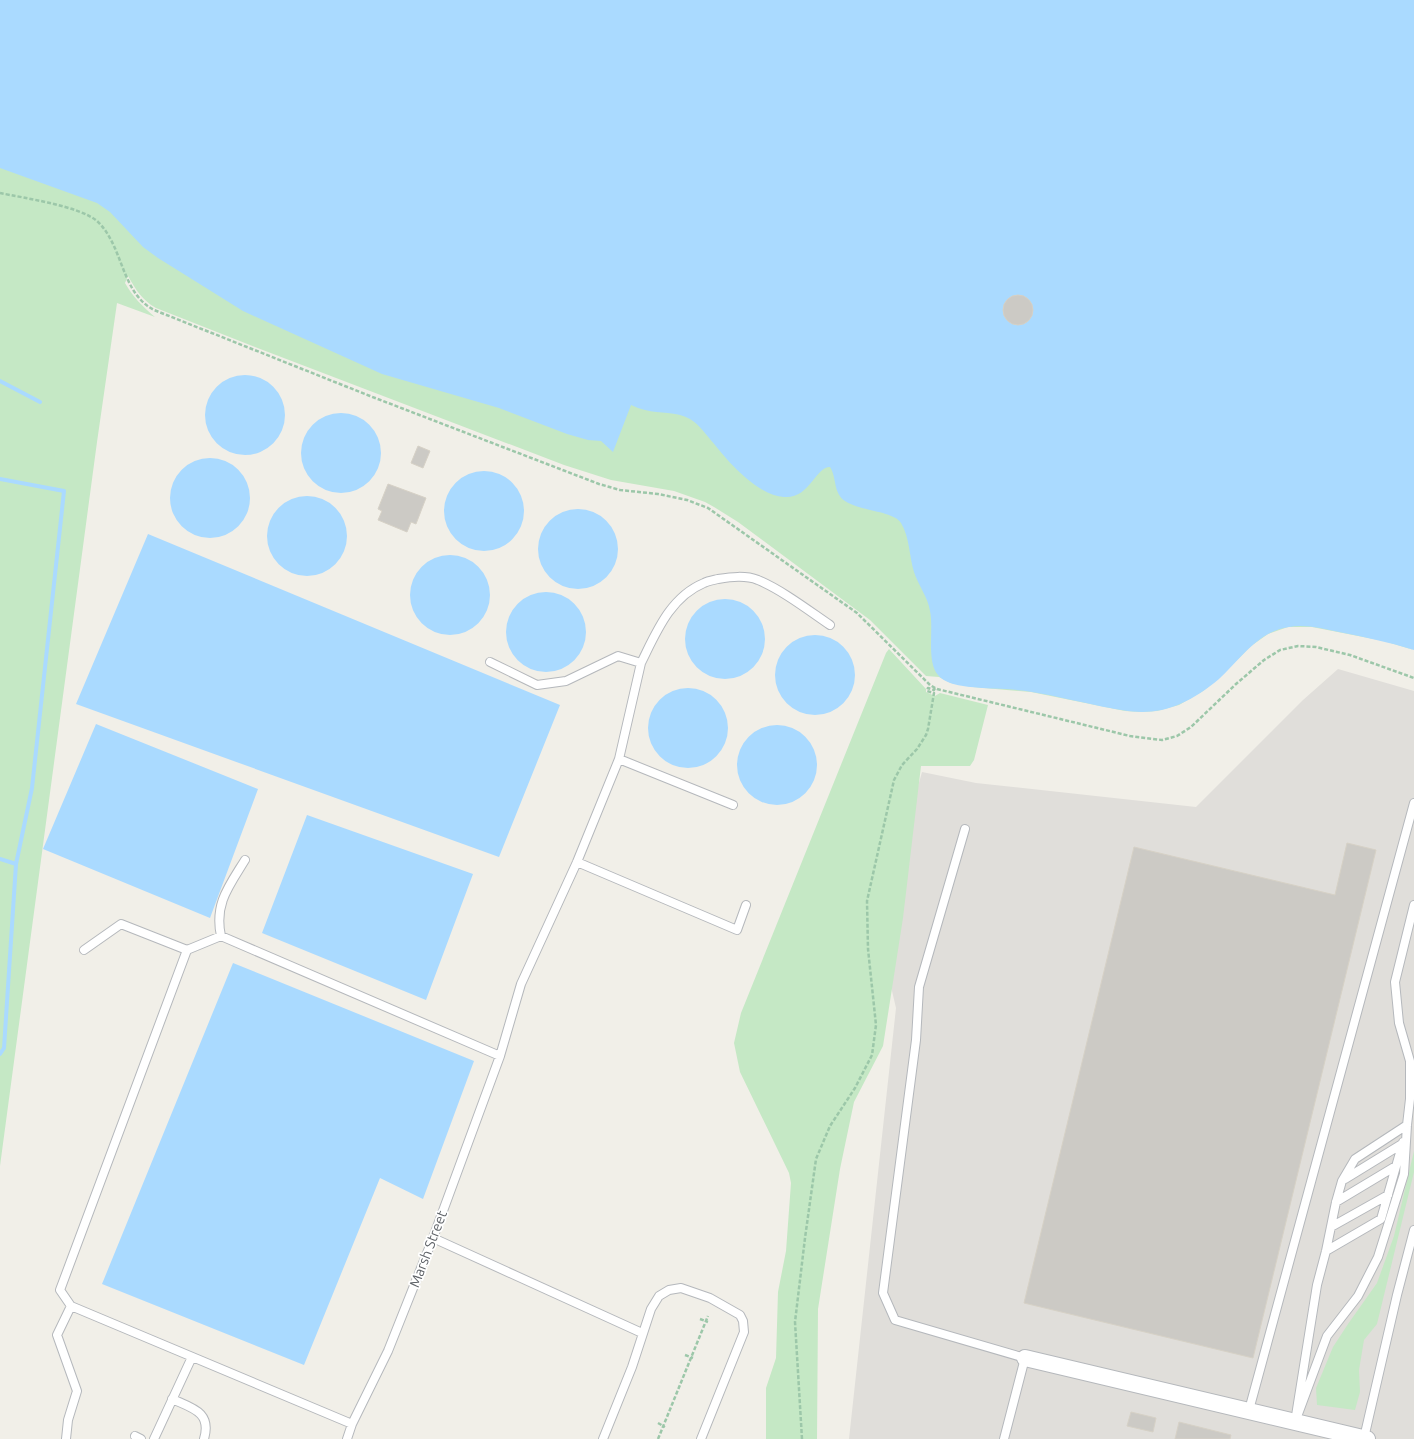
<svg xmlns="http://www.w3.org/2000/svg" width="1414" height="1439" viewBox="0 0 1414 1439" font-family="Ubuntu,sans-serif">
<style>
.industrial{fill:#e0deda}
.green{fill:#c5e8c5}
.water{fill:#aadaff}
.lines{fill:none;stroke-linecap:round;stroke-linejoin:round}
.stream{stroke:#aadaff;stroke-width:4}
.building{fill:#cccac5;stroke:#d6d1c6}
.lane-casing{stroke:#b5b8bc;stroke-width:10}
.street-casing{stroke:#b5b8bc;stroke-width:18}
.path{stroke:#9cc7a9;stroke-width:2.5;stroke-dasharray:4 2;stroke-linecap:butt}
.lane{stroke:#fff;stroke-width:8}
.street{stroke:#fff;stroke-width:16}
.labels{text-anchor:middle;stroke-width:3.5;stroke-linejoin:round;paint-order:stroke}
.street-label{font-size:14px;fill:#5f6368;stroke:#fff}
</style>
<rect width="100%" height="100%" fill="#f1efe8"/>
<path class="industrial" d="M1338,669L1414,691V1439H849L896,1008L878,931L922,772L976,783L1196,807L1303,700Z"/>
<path class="green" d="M0,100L1414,650L1384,641L1312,627H1288L1268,634L1251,646L1219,678L1203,691L1179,705L1157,711L1142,712L1125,711L1031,692L973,687L951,683L939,677L926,676L870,620L738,522L714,507L705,502L674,491L611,480L564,465L255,347L156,308C142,300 136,290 128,276L125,283C133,297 142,306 155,317L117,303L97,442L0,1166Z
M889,649L926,689V692L935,696L940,693L988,705L974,760L970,766H921L903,918L883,1046L854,1102L840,1169L818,1309L817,1439H766V1388L776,1358L778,1292L786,1251L791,1183L789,1173L740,1072L734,1043L741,1013L886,653Z
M1414,1151V1172L1377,1324L1364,1340L1359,1370L1360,1392L1355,1410L1317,1405L1316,1388L1333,1347L1348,1324L1377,1283L1394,1236Z"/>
<path class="water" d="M0,0H1414V650C1389,642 1364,637 1339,632C1323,629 1306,624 1289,627C1258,631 1240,660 1219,679C1207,689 1194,698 1180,704C1169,709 1155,712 1142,712C1129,712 1117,709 1104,707C1080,702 1056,696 1032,692C1016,689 999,689 982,688C969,687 947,686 938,675C926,661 934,629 930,611C928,597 918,585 914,572C909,556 910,538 901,523C894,511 859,511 845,501C833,493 837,478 830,467C815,467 810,499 784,497C759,496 730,464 715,445C707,436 700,425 690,419C676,411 660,414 645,410C640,409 636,407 631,405L613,452L601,441L588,440L567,434L499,408L382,374L243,311L158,258L143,247L110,212L97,203L0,168Z
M205 415a40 40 0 1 1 80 0a40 40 0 1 1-80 0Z
M301 453a40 40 0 1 1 80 0a40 40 0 1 1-80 0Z
M170 498a40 40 0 1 1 80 0a40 40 0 1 1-80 0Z
M444 511a40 40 0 1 1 80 0a40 40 0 1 1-80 0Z
M267 536a40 40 0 1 1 80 0a40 40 0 1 1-80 0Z
M538 549a40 40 0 1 1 80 0a40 40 0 1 1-80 0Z
M148,534L560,705L499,857L76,704Z
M410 595a40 40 0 1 1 80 0a40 40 0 1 1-80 0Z
M506 632a40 40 0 1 1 80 0a40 40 0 1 1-80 0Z
M685 639a40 40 0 1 1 80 0a40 40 0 1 1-80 0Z
M775 675a40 40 0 1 1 80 0a40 40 0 1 1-80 0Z
M648 728a40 40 0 1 1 80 0a40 40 0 1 1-80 0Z
M96,724L258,789L210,918L43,849Z
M737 765a40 40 0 1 1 80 0a40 40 0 1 1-80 0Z
M307,815L473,874L426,1000L262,933Z
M233,963L474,1061L423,1199L380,1178L304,1365L102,1284Z"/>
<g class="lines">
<path class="stream" d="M0,381L40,402
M0,479L64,491L32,788L16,864L4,1048L0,1054
M0,859L16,864"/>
</g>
<path class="building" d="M1003 310a15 15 0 1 1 30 0a15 15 0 1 1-30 0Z
M418,446L430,451L423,468L411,463Z
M388,484L426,498L416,524L411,522L407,532L378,520L382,511L378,509Z
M1347,843L1376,850L1253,1358L1024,1303L1134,847L1335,895Z
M1131,1412L1156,1418L1153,1432L1127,1426Z
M1179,1422L1231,1435L1230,1439H1175Z"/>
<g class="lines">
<defs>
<path id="lane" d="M490,662L537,685L566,681L618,656L641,663L619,759
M641,663C656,633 670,597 704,583C708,581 714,580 718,579C731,577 745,575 758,580C782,590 808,610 830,625
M965,829L919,987L916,1040L883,1293L895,1320L1025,1358L1004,1439
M577,862L737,930L746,905
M221,936C214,904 229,886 245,860
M84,950L121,924L187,950
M1407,1125L1355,1159L1342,1181L1336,1202L1326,1251L1317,1285L1295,1422L1327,1336L1358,1296L1378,1257L1404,1174L1407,1125L1410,1099V1061L1399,1023L1395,982L1414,905
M1345,1179L1402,1144
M1336,1202L1396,1166
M1331,1227L1388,1195
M433,1238L642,1333
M1326,1251L1381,1219L1403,1142
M71,1306L352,1424
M172,1399C192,1408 212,1412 204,1439
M1249,1410L1414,803
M135,1436L141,1439
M1364,1438L1397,1295L1414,1230
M66,1439L68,1420L77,1391L57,1335L71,1306L60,1290L187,950L221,936L500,1056
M154,1439L192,1357
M347,1439L352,1424L388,1351L433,1238L500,1056L521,984L577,862L619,759L733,805
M603,1439L632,1367L651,1309L659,1296L669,1290L681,1288L710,1298L740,1315L743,1321L744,1332L701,1439"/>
<path id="street" d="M1025,1358L1367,1439"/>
</defs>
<use href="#lane" class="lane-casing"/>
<use href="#street" class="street-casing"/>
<path class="path" d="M0,193C24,198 79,206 97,221C124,246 120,292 154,310L370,396L599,484L620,490L658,494L687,500L708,508L857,613L930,685L937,689L1130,736L1162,740L1177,736L1191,727L1236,684L1264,660L1280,650L1298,646L1316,647L1350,655L1414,678
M700,1319L708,1322
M685,1355L693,1358
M658,1423L665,1427
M658,1439L708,1316
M802,1439L795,1322L805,1238L816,1159L830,1126L855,1088L872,1055L876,1025L868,949L867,901L894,780L902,765L917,749L926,735L928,729L934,693L927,691L928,688L934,690L935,688"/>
<use href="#lane" class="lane"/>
<use href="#street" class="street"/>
</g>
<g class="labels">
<g class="street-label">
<text transform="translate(428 1249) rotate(-69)" y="5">Marsh Street</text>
</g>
</g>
</svg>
